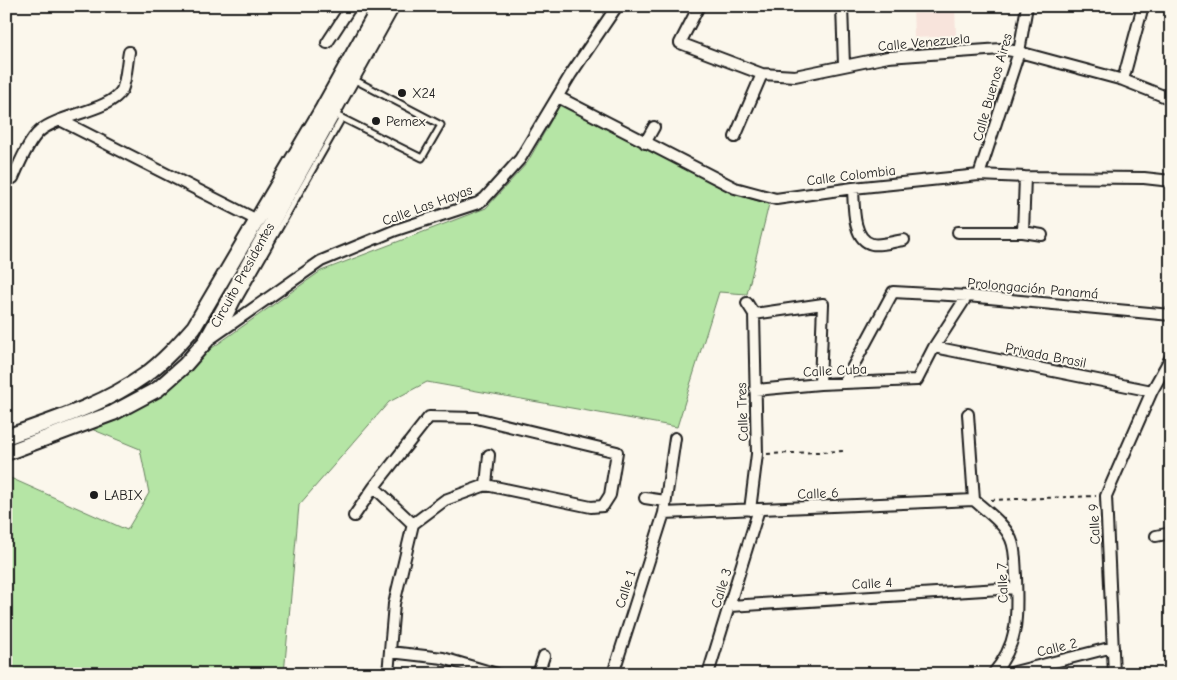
<svg xmlns="http://www.w3.org/2000/svg" width="1177" height="680" viewBox="0 0 1177 680" font-family="'Comic Neue',sans-serif">
<style>
.built{fill:#f8e4dc}
.green{fill:#b5e5a5;stroke:#688060}
.lines{fill:none;stroke-linecap:round;stroke-linejoin:round}
.service-casing{stroke:#1c1c1c;stroke-width:9}
.minor-casing{stroke:#1c1c1c;stroke-width:14}
.secondary-casing{stroke:#1c1c1c;stroke-width:18}
.path{stroke:#1c1c1c;stroke-width:2;stroke-dasharray:4 4;stroke-linecap:butt}
.service{stroke:#fbf7ec;stroke-width:5}
.minor{stroke:#fbf7ec;stroke-width:10}
.secondary{stroke:#fbf7ec;stroke-width:14}
.poi-dot{fill:#1c1c1c;stroke:#fbf7ec;stroke-width:2}
.labels{text-anchor:middle;stroke-width:4;stroke-linejoin:round;paint-order:stroke}
.street-label{font-size:14px;fill:#1c1c1c;stroke:#fbf7ec}
.poi-label{font-size:14px;fill:#1c1c1c;stroke:#fbf7ec;text-anchor:start}
</style>
<rect width="100%" height="100%" fill="#fbf7ec"/>
<filter id="ink" filterUnits="userSpaceOnUse"><feTurbulence type="fractalNoise" baseFrequency=".02" numOctaves="2"/><feDisplacementMap in="SourceGraphic" scale="10" xChannelSelector="R" yChannelSelector="G"/><feConvolveMatrix kernelMatrix="1 2 1 2 8 2 1 2 1" color-interpolation-filters="sRGB"/></filter>
<g filter="url(#ink)">
<path class="built" d="M913,6H955L956,36L914,38Z"/>
<path class="green" d="M561,103L731,193L769,204L747,294L719,292L677,427L427,382L389,402L299,505L284,674H6V476L127,530L149,493L140,449L89,428L120,419L158,396L205,353L321,271L486,208L527,163Z"/>
<g class="lines">
<defs>
<path id="service" d="M334,114L422,158L441,125L353,79
M225,326L237,302L342,118
M6,393V394"/>
<path id="minor" d="M699,6L680,43L762,74L795,76L888,57L1001,49L1019,52L1123,80L1171,99
M842,6L844,65
M327,43L351,6
M1123,80L1143,6
M558,97L735,188L776,199L853,188L979,175L1025,177L1144,178L1171,181
M60,120L257,220
M735,137L762,74
M645,143L654,127
M979,175L1019,52L1027,6
M13,178C19,164 29,140 40,131C60,114 110,111 122,90C126,81 127,62 129,52
M853,188C854,204 852,240 872,244C881,246 895,241 904,240
M958,232H1023L1042,235
M1023,232L1025,177
M747,303L754,314
M754,314L823,304L820,384
M207,341L321,261L396,230L478,203L485,198L520,159L571,74L617,6
M934,347L1152,391
M844,383L893,292L967,296L1171,315
M755,390L820,384L917,380L934,347L967,296
M968,414L974,500
M486,485L489,455
M374,487L413,524
M645,498L665,501
M974,500C986,511 1004,523 1011,539C1016,550 1015,564 1016,576C1017,615 1020,642 993,674
M750,510L757,454L754,314
M664,513L974,500
M354,516L374,487L429,417L476,418L617,452L610,495L603,506L591,507L486,485L445,500L413,524L394,604L388,674
M1156,536L1171,533
M730,606L1016,588
M390,652L443,658L497,674
M538,674L544,656
M613,674L664,513L675,438
M708,674L759,509
M1007,674L1113,647
M1114,674L1106,496L1152,391L1171,357"/>
<path id="secondary" d="M6,437C54,420 103,405 145,375C164,361 179,344 194,327L323,108L380,6
M6,453L113,413L158,389L185,365L206,341L392,6"/>
</defs>
<use href="#service" class="service-casing"/>
<use href="#minor" class="minor-casing"/>
<use href="#secondary" class="secondary-casing"/>
<path class="path" d="M767,454L843,451
M991,500L1096,496"/>
<use href="#service" class="service"/>
<use href="#minor" class="minor"/>
<use href="#secondary" class="secondary"/>
</g>
</g>
<g class="poi-dot">
<circle cx="402" cy="93" r="5"/>
<circle cx="376" cy="121" r="5"/>
<circle cx="94" cy="495" r="5"/>
</g>
<g class="labels">
<g class="street-label">
<text transform="translate(924 42) rotate(-5)" y="5">Calle Venezuela</text>
<text transform="translate(992 87) rotate(-74)" y="5">Calle Buenos Aires</text>
<text transform="translate(851 175) rotate(-7)" y="5">Calle Colombia</text>
<text transform="translate(427 205) rotate(-20)" y="5">Calle Las Hayas</text>
<text transform="translate(242 275) rotate(-61)" y="5">Circuito Presidentes</text>
<text transform="translate(1033 288) rotate(5)" y="5">Prolongación Panamá</text>
<text transform="translate(1046 355) rotate(11)" y="5">Privada Brasil</text>
<text transform="translate(835 370) rotate(-3)" y="5">Calle Cuba</text>
<text transform="translate(742 412) rotate(-92)" y="5">Calle Tres</text>
<text transform="translate(818 493) rotate(-2)" y="5">Calle 6</text>
<text transform="translate(1094 524) rotate(-93)" y="5">Calle 9</text>
<text transform="translate(872 583) rotate(-3)" y="5">Calle 4</text>
<text transform="translate(1002 583) rotate(-92)" y="5">Calle 7</text>
<text transform="translate(721 588) rotate(-73)" y="5">Calle 3</text>
<text transform="translate(625 589) rotate(-72)" y="5">Calle 1</text>
<text transform="translate(1057 647) rotate(-14)" y="5">Calle 2</text>
</g>
<g class="poi-label">
<text x="412" y="98">X24</text>
<text x="386" y="126">Pemex</text>
<text x="104" y="500">LABIX</text>
</g>
</g>
<rect width="1177" height="680" fill="none" stroke="#fbf7ec" stroke-width="25"/>
<rect x="12" y="12" width="1152" height="655" fill="none" stroke="#1c1c1c" stroke-width="2" filter="url(#ink)"/>
</svg>
